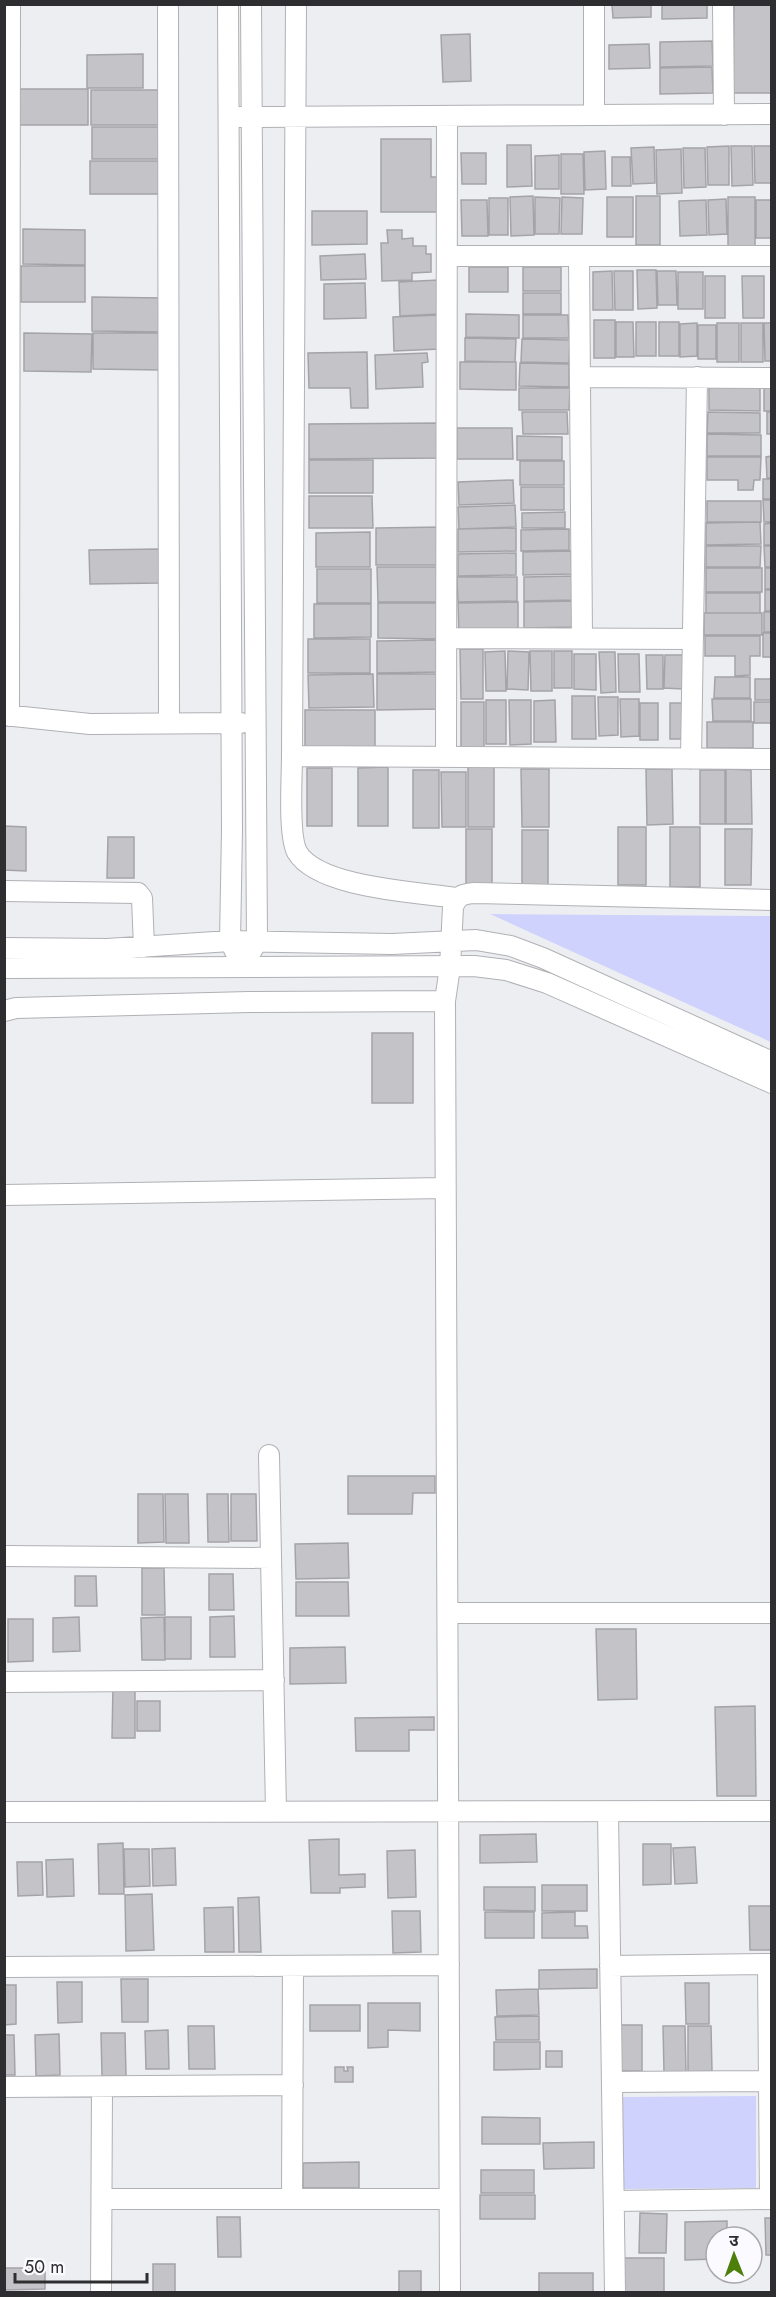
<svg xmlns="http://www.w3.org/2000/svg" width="776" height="2297" font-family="Jost,'Noto Sans Devanagari',sans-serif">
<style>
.green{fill:#cfd2fc}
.building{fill:#c4c4c8;stroke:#a4a4a8;stroke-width:1.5}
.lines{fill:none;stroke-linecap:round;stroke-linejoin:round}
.minor-casing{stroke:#b0b1b5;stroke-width:22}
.minor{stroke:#fff;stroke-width:20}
</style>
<rect width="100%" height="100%" fill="#edeef2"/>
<path class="green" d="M490,914L771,916V1042Z
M756,2096V2188L623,2189V2097Z"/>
<path class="building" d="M612,4H651V17L613,18Z
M662,4H707V18L662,19Z
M734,4H772V93H733Z
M470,34L471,81L443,82L441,35Z
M712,41L713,66L660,67V42Z
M649,44L650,68L609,69V45Z
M143,54V88H87V55Z
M712,67L713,93L660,94V68Z
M15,89H88V125H15Z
M91,90H160L159,125H91Z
M92,127H159V159H92Z
M381,139H431V177H440V212H381Z
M507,145H531L532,186L507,187Z
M729,146V185H708L707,147Z
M731,146H752L753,185L732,186Z
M754,146H772V183H755Z
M654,147L655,183L633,184L631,148Z
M683,148H705L706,187L684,188Z
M681,149L682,193L657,194L656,150Z
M605,151L606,189L585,190L584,152Z
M461,153H486V184H462Z
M561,154H583L584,194H561Z
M559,155V189H535V156Z
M612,157H630L631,186H612Z
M90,161H159V194H90Z
M533,196L534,235L511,236L510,197Z
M636,196H660V245H636Z
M535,197L560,198L559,234H535Z
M562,197L583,198L582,234H561Z
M607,197H633V237H607Z
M728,197H755V246L728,247Z
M489,198H508V235H489Z
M726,199L727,234L709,235L708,200Z
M461,200H487L488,236H462Z
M706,200L707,235L680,236L679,201Z
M756,200H772V238H756Z
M312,211H367V244L312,245Z
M23,229L85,230V265L23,264Z
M387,230H402V239L413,238V246H426V254H431V272L412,273V280L382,281L381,243H388Z
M365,254L366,279L321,280L320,256Z
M21,266H85V302H21Z
M469,267H508V292H469Z
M523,267H561V291H523Z
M637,270H656L657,308L638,309Z
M612,271L613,310H593V272Z
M614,271H633V310H615Z
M657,271H676L677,305H658Z
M678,272H703V309H678Z
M705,276H725V318H705Z
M742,276H764V318H743Z
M438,280L439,314L400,316L399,282Z
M365,283L366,318L324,319V284Z
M523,293H561V314H523Z
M92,297L162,298V332L92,331Z
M466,314L519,315V338L466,337Z
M439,315L440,349L394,351L393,317Z
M523,315H568L569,338H523Z
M594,320H615V358H594Z
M616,322H633L634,357H616Z
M636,322H656V356H636Z
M659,322H679V356H659Z
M697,323V356L680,357V324Z
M717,323H739V362H717Z
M741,323H763V362H741Z
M764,323H772V361H765Z
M698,325H716V359H698Z
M24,333L92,334L91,372L24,371Z
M93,333H163V370L93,369Z
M465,338L516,339L515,362L465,361Z
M522,339L570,340L569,363L521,362Z
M367,352L368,408H351L350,388H309L308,353Z
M427,353L428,362L422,363L423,387L376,389L375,355Z
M460,362H516V390L460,389Z
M520,363L569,364V387L519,386Z
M709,387H760V411L709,410Z
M519,388H570L569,410H519Z
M764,388H772V411H764Z
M522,412H567L568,434H523Z
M708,412L760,413V433H707Z
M767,412H772V434H767Z
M443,423V458L309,459V424Z
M457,428H512L513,459H457Z
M707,434L761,435V456H707Z
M517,436L562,437V460H517Z
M772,456V478H767L766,457Z
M707,457H761L760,480H754L753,490H738V480H707Z
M309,460H373V493H309Z
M520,461H564V485H520Z
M763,479H772V499H763Z
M513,480L514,503L459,505L458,482Z
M521,487H564V510H521Z
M309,496H372L373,528H309Z
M763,500H772V522H764Z
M707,501H761V522H707Z
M515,505L516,527L459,529L458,507Z
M565,512V528H522V513Z
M760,522L761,544L706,545V523Z
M772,523V545H764V524Z
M443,527L444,565H376V528Z
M516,528V551L458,552V529Z
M569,529V550L521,551V530Z
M370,532V567H316V533Z
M706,546H761L760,567H706Z
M764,546H772V567H765Z
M160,549V583L90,584L89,550Z
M571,551L572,574L523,575V552Z
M516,553V575L458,576V554Z
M377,567H445L446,602H378Z
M706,568H762V592H706Z
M765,568H772V589H765Z
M317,569H371V603H317Z
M573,576V600L524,601V577Z
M457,577H517V601L458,602Z
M765,590H772V611H765Z
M706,593H760V613H706Z
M576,601V627L524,628V602Z
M518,602V633L459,634L458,603Z
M378,603H443V639L378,638Z
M314,604H371V637L314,638Z
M764,612H772V632H764Z
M704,613H762V635H704Z
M763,633H772V657H763Z
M705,636H760V656H750V675L735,676V656H705Z
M308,639H370V673H308Z
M443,640V672L377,673V641Z
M460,649H483V699H461Z
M505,651L506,691H486L485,652Z
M508,651L529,652L528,690L507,689Z
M530,651H552V691H531Z
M554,651H572V688H554Z
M599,652H615L616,692L601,693Z
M574,654H596V690L574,689Z
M618,654H639L640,692H619Z
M646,655H663V689H647Z
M665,655H683V689L664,688Z
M373,674L374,707L309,708L308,675Z
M377,674H442V709L377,710Z
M715,677H750V698H714Z
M755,679H772V700H755Z
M572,696H595L596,739H572Z
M598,697H618V735L599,736Z
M620,699H639V736L621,737Z
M712,699H751V721H713Z
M486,700H506V744H486Z
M509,700H531V744L510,745Z
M555,700L556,742H534V701Z
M461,702H484V748H461Z
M754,702H772V723H754Z
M640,703H658V740H640Z
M670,703H685V739H670Z
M305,710H375V751H305Z
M707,722H753V748H707Z
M468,765H494V827H468Z
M388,767V826H358V768Z
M307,768H332V826H307Z
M521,769H549V827H522Z
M646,769H672L673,824L647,825Z
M726,769L751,770L752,824H726Z
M413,770H439V828H413Z
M700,770H725V824H700Z
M441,772H466V827H442Z
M4,826L26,827V871L4,870Z
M618,827H646V885H618Z
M670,827H700V887H670Z
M466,829H492V892H466Z
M725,829H752L751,885H725Z
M522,830H548V892H522Z
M108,837H134V878H107Z
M372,1033H413V1103H372Z
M348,1476H435V1493H413L412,1514H348Z
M138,1494H163L164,1542L138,1543Z
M165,1494H188L189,1543H166Z
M207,1494H228L229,1542H208Z
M231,1494H256L257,1541H231Z
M348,1543L349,1578L296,1579L295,1544Z
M142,1568H164L165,1615H142Z
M209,1574H233L234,1610H209Z
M75,1576H96L97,1606H75Z
M296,1582H348L349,1616H296Z
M234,1616L235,1657H210V1617Z
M79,1617L80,1651L53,1652V1618Z
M164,1617L165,1660H142L141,1618Z
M165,1617H191V1659H165Z
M8,1619H33V1661L8,1662Z
M596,1629H636L637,1699L598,1700Z
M345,1647L346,1683L290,1684V1648Z
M113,1685H135V1738H112Z
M137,1701H160V1731H137Z
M755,1706L756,1796H717L715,1707Z
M434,1717V1730H409V1751H356L355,1718Z
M536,1834L537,1862L480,1863V1835Z
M339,1839V1875L365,1874V1887L340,1888V1893H311L309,1840Z
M123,1843L124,1894H99L98,1844Z
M643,1844H671V1884L643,1885Z
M695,1847L697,1883L675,1884L673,1848Z
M175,1848L176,1885L153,1886L152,1849Z
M124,1849H149L150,1886L125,1887Z
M415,1850L416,1897L388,1898L387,1851Z
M73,1859L74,1896L47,1897L46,1860Z
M17,1862H42L43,1895L18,1896Z
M542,1885H587V1911H542Z
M484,1887H535V1911L484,1910Z
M152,1894L154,1950L126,1951L125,1895Z
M259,1897L261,1952H239L238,1898Z
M749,1906H772V1950H750Z
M233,1907L234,1952H205L204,1908Z
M392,1911H420L421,1952L393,1953Z
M485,1912H534V1938H485Z
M575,1912V1926H587L588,1938H542V1913Z
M597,1969V1988L539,1989V1970Z
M121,1979H148V2022H122Z
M57,1982H82V2022L58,2023Z
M685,1983H709V2024H686Z
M4,1985H16V2024L4,2025Z
M538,1989L539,2015L497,2016L496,1990Z
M368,2003H420V2031L388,2030V2047L368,2048Z
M310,2005H360V2031H310Z
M539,2016V2040H496L495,2017Z
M617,2025H642V2071H618Z
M188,2026H214L215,2069H189Z
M663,2026H685L686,2072H664Z
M688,2026H711L712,2071L688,2072Z
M168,2030L169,2069H146L145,2031Z
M101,2033H125L126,2076H102Z
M59,2034L60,2075L36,2076L35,2035Z
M4,2035H14L15,2075H4Z
M494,2042H540V2069L494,2070Z
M546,2051H562V2067H546Z
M335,2067H344V2071H348L347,2067H353V2082H335Z
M482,2117L540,2118V2144H482Z
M594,2142V2168L544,2169L543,2143Z
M359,2162V2188H303V2163Z
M481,2170H534V2193H481Z
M480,2195H535V2219H480Z
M640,2213L667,2214L666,2253H639Z
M217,2217H240L241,2257H218Z
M765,2218H772V2255H766Z
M727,2221V2237H716V2259L685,2260V2222Z
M618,2258H664V2292H618Z
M153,2264H175V2292H153Z
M4,2268H45V2289L4,2290Z
M399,2271H421V2292H399Z
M539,2273H593V2292H539Z"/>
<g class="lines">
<g class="minor-casing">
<path id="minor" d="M168,4L169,723
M228,4L232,830L230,941L242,966
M296,4L292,756C292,777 288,835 297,852C318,888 417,892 456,898
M594,4V115
M723,4L724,115
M240,117L772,114
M447,256H772
M579,256L582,638
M582,377L772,378
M446,638L693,639
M4,715L90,724L241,723
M9,716L10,4
M292,756L772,759
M446,756L447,116
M691,759L697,377
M4,891L138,893L142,898L144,947
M4,948L107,949L230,941L392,944L476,940L511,946L543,958L772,1062
M242,966L257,942L251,4
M4,968L474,966L506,970L547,983L772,1083
M4,1011L16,1008L249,1002L445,1001
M4,1195L445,1188
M269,1455L276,1811
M4,1556L271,1558
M449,1613H772
M4,1682L274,1680
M4,1812L772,1811
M608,1812L615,2292
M768,1964L770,2199
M610,1966L772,1964
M4,1967L449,1965
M612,2082L769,2081
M4,2087L293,2085
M102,2199H449
M292,2199L293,1966
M614,2201L772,2199
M101,2292L102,2087
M450,2292L445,1001L450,967L453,907C457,896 462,894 474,893L772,900"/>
</g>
<use href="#minor" class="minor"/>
</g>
<rect width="776" height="2297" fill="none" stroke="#2e2e30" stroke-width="12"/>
<g transform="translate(734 2255) rotate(359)"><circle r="28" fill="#fbfbff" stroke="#a9a9ac" stroke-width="1.5"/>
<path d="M0-4.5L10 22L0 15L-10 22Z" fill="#4f7f0b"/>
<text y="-9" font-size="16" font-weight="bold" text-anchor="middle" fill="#2e2e30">उ</text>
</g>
<path d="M15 2273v9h132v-9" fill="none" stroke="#2e2e30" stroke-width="3"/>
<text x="24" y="2273" font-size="18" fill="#2e2e30" stroke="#fbfbff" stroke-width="4.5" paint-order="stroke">50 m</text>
</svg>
